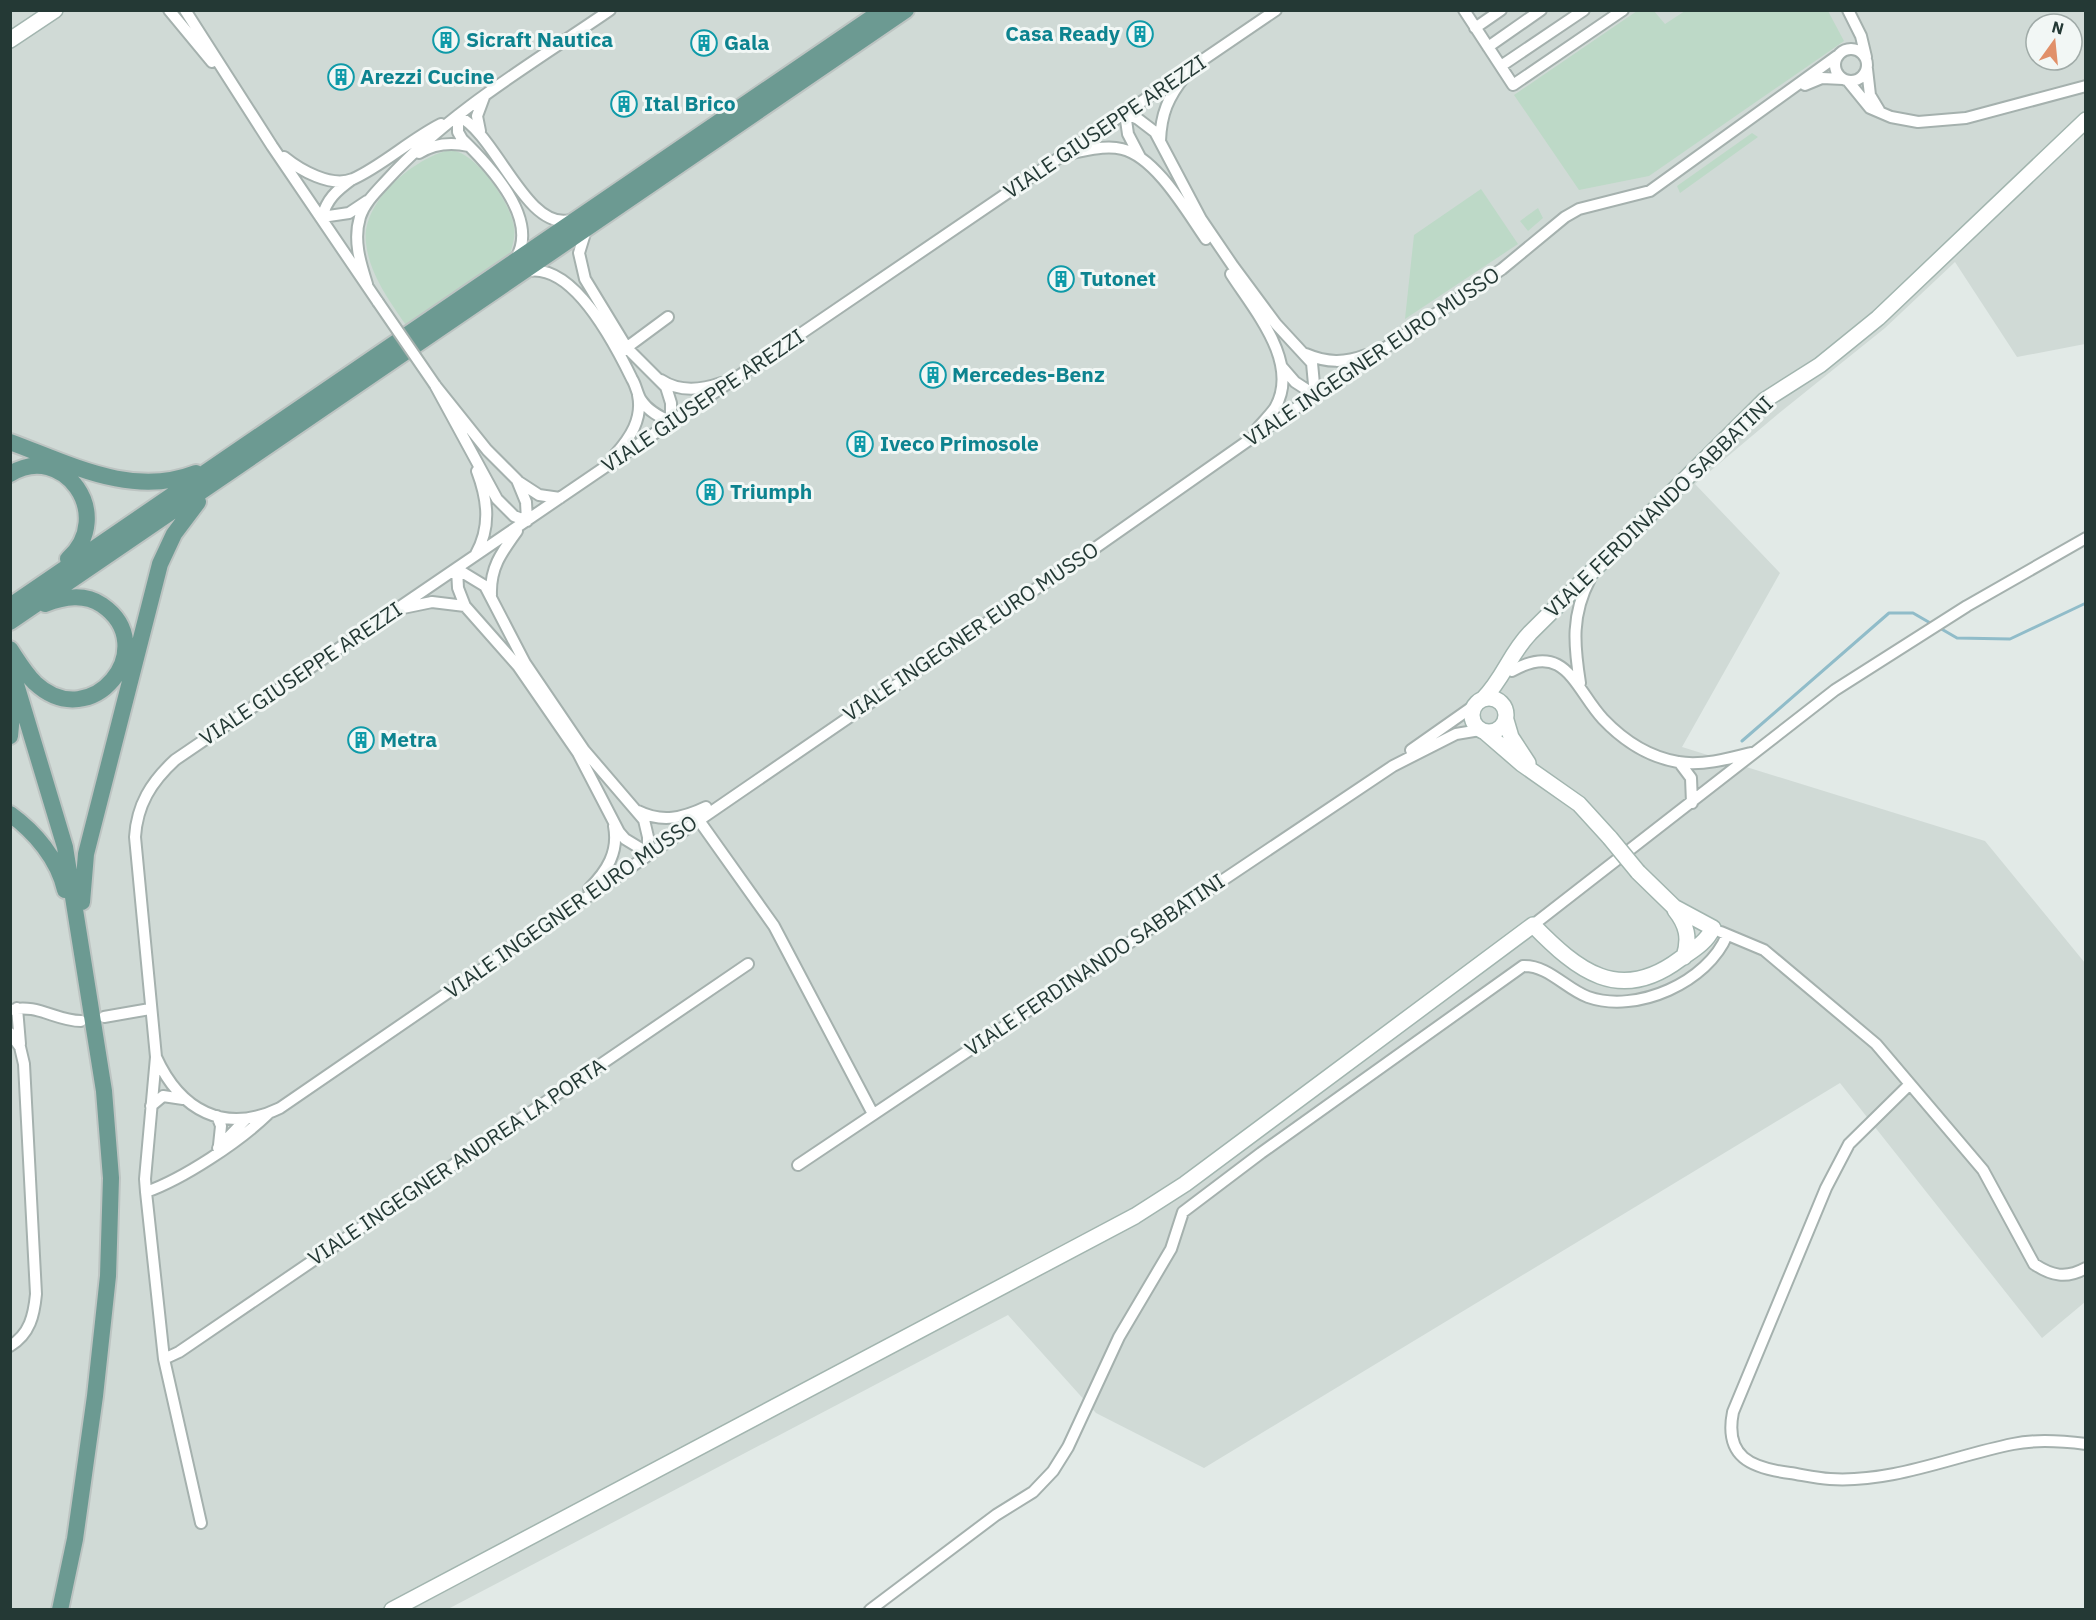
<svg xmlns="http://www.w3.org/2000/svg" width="2096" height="1620" font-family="'IBM Plex Sans',sans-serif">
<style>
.built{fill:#d0dad6;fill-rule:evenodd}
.green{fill:#bdd9c7}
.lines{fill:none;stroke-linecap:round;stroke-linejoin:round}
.stream{stroke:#90bcc9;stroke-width:3}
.street-casing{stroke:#a5b1ae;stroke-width:14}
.secondary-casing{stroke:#a2b5af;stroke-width:18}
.primary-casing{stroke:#bdc4c2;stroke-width:20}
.street{stroke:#fff;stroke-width:10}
.secondary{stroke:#fff;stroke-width:15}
.primary{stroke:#6c9a92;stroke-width:16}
.street-bridge-casing{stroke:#a5b1ae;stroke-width:14;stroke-linecap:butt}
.secondary-bridge-casing{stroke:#a2b5af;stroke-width:18;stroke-linecap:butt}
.street-bridge{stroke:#fff;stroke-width:10}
.secondary-bridge{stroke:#fff;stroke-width:15}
.labels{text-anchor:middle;stroke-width:6;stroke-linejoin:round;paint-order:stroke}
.culture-label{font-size:21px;font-weight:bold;fill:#0d838f;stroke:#f2f7f5;text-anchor:start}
.street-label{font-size:21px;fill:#243935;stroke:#f2f7f5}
</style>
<rect width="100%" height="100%" fill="#e2eae7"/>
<path class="built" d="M11,11H2085V344L2017,357L1955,262L1885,328L1778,414L1695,484L1780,573L1682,747L1985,841L2085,963V1302L2042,1338L1840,1083L1204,1468L1096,1413L1008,1315L448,1609L11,1610ZM2036,24H2072V60H2036Z"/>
<path class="green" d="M1637,11H1654L1665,24L1685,11H1828L1844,41L1649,176L1579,190L1514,95Z
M1752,133L1758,137L1680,193L1677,186Z
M449,150C475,150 511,203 514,227C516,236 512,246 510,255L406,325C390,302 369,273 366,243C361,202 413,159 449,150Z
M1481,189L1518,244L1405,319L1414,235Z
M1538,208L1543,218L1528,231L1520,221Z"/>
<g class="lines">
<path class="stream" d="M1938,627L1957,638L2010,639L2086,603
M1742,741L1889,613H1913L1932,624"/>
<g class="street-casing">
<path id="street" d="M169,10L212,62
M185,10L272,146L378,302
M1464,10L1513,85L1623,10
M1848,10L1861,36L1866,57
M1475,28L1501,10
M1488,47L1541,10
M1835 65a16 16 0 1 1 32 0a16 16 0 1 1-32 0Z
M1501,66L1584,10
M1867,69L1870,95L1879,110
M1848,81L1870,108L1891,117L1918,122L1966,118L2086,86
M1805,85L1822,78L1843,79
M458,116C496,133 526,231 570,220
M458,116V132L462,139C488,164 540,218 516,258
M480,131L477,116L484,97
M1160,141C1161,114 1168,97 1185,76
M419,153C435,143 451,142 469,146
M1072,153C1089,150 1106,145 1122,149C1156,157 1187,212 1206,239
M284,157C300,170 331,188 353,179C382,166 411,139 441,124
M1140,157L1128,134L1125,113L1138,119L1155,132L1201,219L1233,266L1276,324L1312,363L1315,395L1295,382L1282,367
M351,180C336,191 327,199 322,217L349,213L367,201
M528,271C574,263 615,344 632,379C636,385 637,394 641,400C648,411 660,417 671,422V403L666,387L627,348L585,279L579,253L586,230
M1231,274C1254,310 1301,363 1275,408C1270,415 1263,422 1257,429
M367,284C360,262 353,240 360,217C365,202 377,191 387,180C450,111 533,63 610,10
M622,351L668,317
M1306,354C1327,363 1345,363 1366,355
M661,380C679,392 701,390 721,383
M435,385L487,450L517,480L526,502L527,521L514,516L497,499Z
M615,455C630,438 643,419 638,395
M519,482L539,495L560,498
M476,554C491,527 488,500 477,471
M457,569L485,586L525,663L584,750L644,820L648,837V853L625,839L619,832L578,753L518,666L465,606L458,588Z
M491,595C490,568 501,553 517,531
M403,608L432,602L465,606
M1512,671C1566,640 1575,689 1603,719C1623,740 1649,757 1678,762C1702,766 1728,759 1751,753
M1580,683C1574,645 1571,615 1590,579
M1411,750L1475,705
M1679,762L1691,778L1692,803
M638,811C662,823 683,818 706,807
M698,819L774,926L873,1114
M589,889C607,871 619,852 614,826
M1533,925L1835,690L1967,606L2086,538
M1721,932L1764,950L1876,1044L1983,1170L2034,1264C2052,1276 2066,1279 2086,1268
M17,1008L20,1044
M10,1010C37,1003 56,1021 81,1021
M104,1017L150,1009
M10,1033L20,1047L24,1064L36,1294C34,1315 30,1334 10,1346
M156,1057C180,1110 224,1135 280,1108L1078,560L1249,440L1502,269L1565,217L1579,209L1650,191L1837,56
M1910,1084L1849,1144L1826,1188L1733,1412C1724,1457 1751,1468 1790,1473C1803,1475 1817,1478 1830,1479C1893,1483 1953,1456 2013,1444C2036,1439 2062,1441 2086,1444
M151,1106L163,1096L183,1099
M217,1116L221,1126L219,1145
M218,1148L246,1119
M798,1165L1393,766L1456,734L1480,730
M146,1192C183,1179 239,1142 268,1114
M164,1359L179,1352L748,964
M201,1523L164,1359L146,1192L145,1179L156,1057L135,837C137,805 151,782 175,760L1276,10
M870,1610L996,1515L1033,1492L1053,1471L1068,1447L1119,1337L1171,1249L1183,1212L1261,1153L1523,966C1548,965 1566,989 1588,997C1637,1014 1708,982 1727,935"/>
</g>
<g class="secondary-casing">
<path id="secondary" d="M10,40L55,10
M1472 715a17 17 0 1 1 34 0a17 17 0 1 1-34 0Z
M1483,699C1504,678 1509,655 1530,633L1765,400L1820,365L1878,318L2086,120
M1506,720L1511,737L1528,763
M1485,732L1522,764L1579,804L1610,838
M1675,910C1687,925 1690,938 1684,957
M392,1610L1135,1216L1185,1184L1533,925C1577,970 1619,1005 1680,959C1693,950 1706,943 1713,928L1674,907L1638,872"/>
</g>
<g class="primary-casing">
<path id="primary" d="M10,442C70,464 132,498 196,473
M10,474C63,441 116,515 68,559
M10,606L883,10
M10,622L906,10
M10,649C18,661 25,673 35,683C92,736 163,647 102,605C84,593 64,597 45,604
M10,664L65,847L104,1091L111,1178L108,1276L95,1396L75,1539L60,1610
M10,736L14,693
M10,814C35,832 58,859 65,890
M82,902L86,854L160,564L174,534L198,502"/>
</g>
<use href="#street" class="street"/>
<use href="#secondary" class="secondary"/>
<use href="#primary" class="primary"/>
<g class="street-bridge-casing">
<path id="street-bridge" d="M378,302L435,385"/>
</g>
<g class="secondary-bridge-casing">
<path id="secondary-bridge" d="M1610,838L1638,872"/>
</g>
<use href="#street-bridge" class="street-bridge"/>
<use href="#secondary-bridge" class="secondary-bridge"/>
</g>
<defs>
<g id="building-ring" transform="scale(1.35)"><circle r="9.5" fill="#f2f7f5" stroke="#0f9aa8" stroke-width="1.5"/><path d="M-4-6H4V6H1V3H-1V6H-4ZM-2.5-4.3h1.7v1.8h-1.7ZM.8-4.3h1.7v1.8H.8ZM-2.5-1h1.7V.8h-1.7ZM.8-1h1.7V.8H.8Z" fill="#0f9aa8"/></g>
</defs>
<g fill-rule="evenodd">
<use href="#building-ring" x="1140" y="34"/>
<use href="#building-ring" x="446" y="40"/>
<use href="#building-ring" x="704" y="43"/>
<use href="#building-ring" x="341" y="77"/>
<use href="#building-ring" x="624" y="104"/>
<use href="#building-ring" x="1061" y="279"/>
<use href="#building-ring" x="933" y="375"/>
<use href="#building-ring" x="860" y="444"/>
<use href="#building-ring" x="710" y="492"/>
<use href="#building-ring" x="361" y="740"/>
</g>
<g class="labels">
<g class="culture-label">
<text x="1120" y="41" text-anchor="end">Casa Ready</text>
<text x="466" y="47">Sicraft Nautica</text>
<text x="724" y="50">Gala</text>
<text x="360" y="84">Arezzi Cucine</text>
<text x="644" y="111">Ital Brico</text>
<text x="1080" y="286">Tutonet</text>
<text x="952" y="382">Mercedes-Benz</text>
<text x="880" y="451">Iveco Primosole</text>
<text x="730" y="499">Triumph</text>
<text x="380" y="747">Metra</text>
</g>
<g class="street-label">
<text transform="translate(1105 127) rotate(-34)" y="7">VIALE GIUSEPPE AREZZI</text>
<text transform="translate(1372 357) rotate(-34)" y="7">VIALE INGEGNER EURO MUSSO</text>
<text transform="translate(703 401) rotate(-34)" y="7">VIALE GIUSEPPE AREZZI</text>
<text transform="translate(1659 507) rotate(-44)" y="7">VIALE FERDINANDO SABBATINI</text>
<text transform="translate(971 632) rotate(-34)" y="7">VIALE INGEGNER EURO MUSSO</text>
<text transform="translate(301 674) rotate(-34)" y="7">VIALE GIUSEPPE AREZZI</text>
<text transform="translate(571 907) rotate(-35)" y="7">VIALE INGEGNER EURO MUSSO</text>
<text transform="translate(1095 965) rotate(-34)" y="7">VIALE FERDINANDO SABBATINI</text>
<text transform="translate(457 1162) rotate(-34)" y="7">VIALE INGEGNER ANDREA LA PORTA</text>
</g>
</g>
<rect width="2096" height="1620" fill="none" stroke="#243935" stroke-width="24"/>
<g transform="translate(2054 42) rotate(15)"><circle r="28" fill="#f2f7f5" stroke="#a0aba8" stroke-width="1.5"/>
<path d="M0-4.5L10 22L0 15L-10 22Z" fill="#e19069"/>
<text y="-9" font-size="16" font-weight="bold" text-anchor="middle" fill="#243935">N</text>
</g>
</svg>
